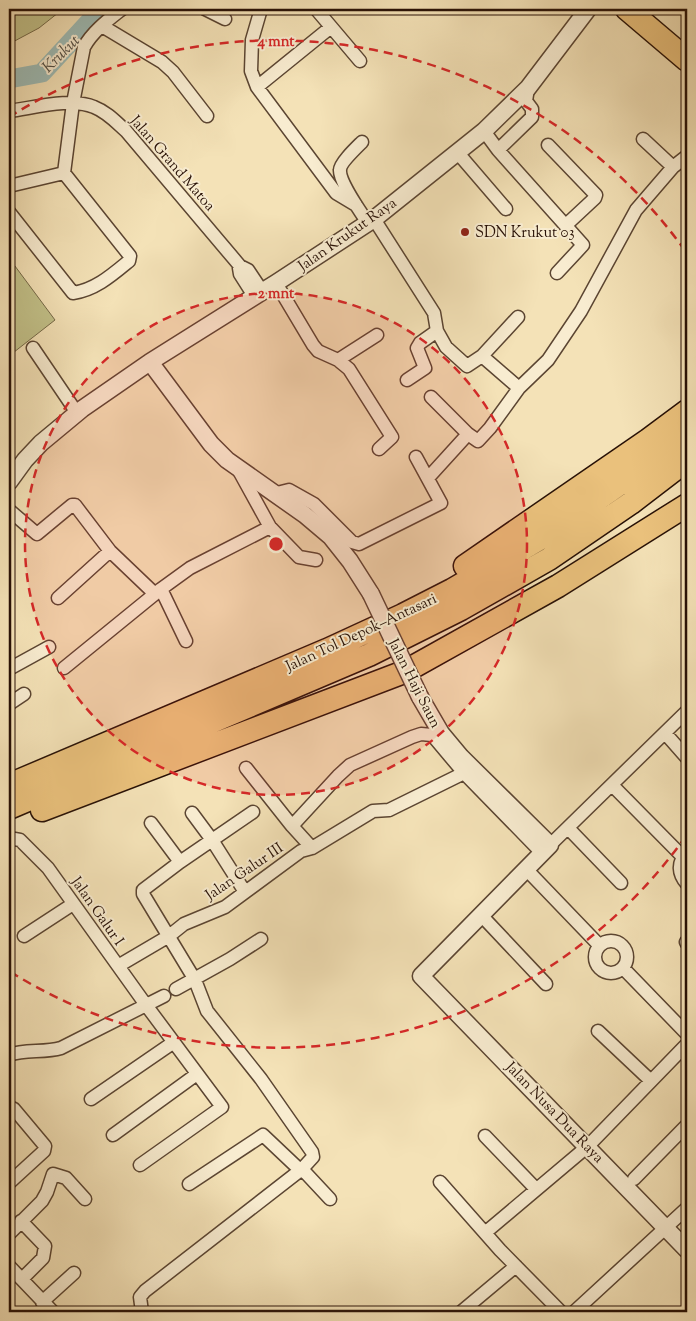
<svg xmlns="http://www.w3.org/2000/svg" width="696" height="1321" font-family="'Sorts Mill Goudy',serif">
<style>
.green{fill:#c2c189;stroke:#756948}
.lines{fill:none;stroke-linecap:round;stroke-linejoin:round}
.river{stroke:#9ebcb6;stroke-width:19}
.minor-casing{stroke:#5b4532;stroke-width:15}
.tertiary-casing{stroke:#5b4532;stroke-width:19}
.motorway-casing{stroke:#281106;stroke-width:25}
.minor{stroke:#f8ecd0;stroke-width:12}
.tertiary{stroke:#f8ecd0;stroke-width:16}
.motorway{stroke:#eac17c;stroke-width:22}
.tertiary-bridge-casing{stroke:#5b4532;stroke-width:19;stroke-linecap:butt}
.tertiary-bridge{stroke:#f8ecd0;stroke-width:16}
.ring{fill:none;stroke:#d62828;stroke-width:2.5;stroke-dasharray:9 6}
.poi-dot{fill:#8f2418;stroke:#f8ecd0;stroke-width:2}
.labels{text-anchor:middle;stroke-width:4;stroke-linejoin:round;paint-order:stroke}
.street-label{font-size:15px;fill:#281106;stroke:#f8ecd0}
.poi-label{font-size:15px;fill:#281106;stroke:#f8ecd0;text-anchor:start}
.water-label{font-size:16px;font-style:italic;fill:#514d44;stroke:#f8ecd0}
.centre{fill:#d62828;stroke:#f8ecd0;stroke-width:2.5}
.ring-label{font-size:15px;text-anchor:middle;font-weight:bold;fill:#d62828;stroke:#f8ecd0;stroke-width:4;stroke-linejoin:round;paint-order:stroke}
</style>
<rect width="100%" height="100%" fill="#f4e2b7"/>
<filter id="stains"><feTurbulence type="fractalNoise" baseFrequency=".004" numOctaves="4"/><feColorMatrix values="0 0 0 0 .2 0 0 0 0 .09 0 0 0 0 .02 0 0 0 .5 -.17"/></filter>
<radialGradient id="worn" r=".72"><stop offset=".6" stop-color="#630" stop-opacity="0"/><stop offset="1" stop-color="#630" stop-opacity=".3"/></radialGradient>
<path class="green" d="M9,9H63L39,28L9,44Z
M9,258L55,320L9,356Z"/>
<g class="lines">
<path class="river" d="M9,79L42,73L101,9"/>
<g class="minor-casing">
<path id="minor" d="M205,9L225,19
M261,9L252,40L251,71L257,87L336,193L356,205
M316,9L360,61
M102,26L162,62L173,72L207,116
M257,87L331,27
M9,111C33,108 72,97 94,107C107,112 116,122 126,131L240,266L248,270L262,291
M484,131L498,150L583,245L557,273
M362,142C357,147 340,163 340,170C339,181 361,213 368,223
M548,145L596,195L595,198L566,225
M498,150L532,117V109L526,101L528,88
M457,152L506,209
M673,167L687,156
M9,186L64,173L73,103L84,47C93,31 108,20 122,9
M9,212L73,293C95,290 112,275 129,261L130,256L64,173
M374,219L434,313L437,331L446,347L467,366L482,356L518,317
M239,268L240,274L254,296
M276,283L313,345L318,351L338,360L349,369L392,437L379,449
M33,348L77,413
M482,356L519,388L548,360L581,311L636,210L673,167L643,139
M338,360L377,335
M407,380L425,368L417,348L420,343L437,331
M468,434L478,441L490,428L519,388
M238,469L270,527L299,557L316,560
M428,478L468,434L431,397
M273,494L289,490L314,504L352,542L359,544L441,503L416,457
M9,510L37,534L72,505H75L110,551L155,594
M161,589L186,641
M58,598L110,551
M64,668L161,589L190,568L270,527
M9,669L49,647
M9,704L24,694
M665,733L687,758
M246,768L292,826L312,848
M612,785L683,857
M192,813L212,840L245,892
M151,823L180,862L253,812
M292,826L338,776L350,765L412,737L421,734L432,735L464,773L542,853
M568,828L621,883
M9,838L20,840L48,868L146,1005L222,1107L140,1165
M550,845L687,711
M687,853C677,862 678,874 687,884
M526,869L599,945
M481,915L546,984
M24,936L73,904
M595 957a16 16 0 1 1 32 0a16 16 0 1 1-32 0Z
M686,942L687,944
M118,966L169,936L184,924L225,907L301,851L312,848L373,811L389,810L464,773
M623,968L687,1034
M176,989L230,959L261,939
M598,1031L651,1081
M9,1055C25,1049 44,1053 61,1048L164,996
M91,1099L174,1042
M9,1110L12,1108L14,1109L45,1146L44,1151L9,1183
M113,1135L197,1074
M485,1136L536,1189
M302,1169L330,1199
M634,1179L687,1125
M440,1182L500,1250L561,1312
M189,1184L263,1135L300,1170
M21,1221L45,1246L43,1258L22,1279
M486,1232L588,1146L687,1044
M9,1234L42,1201L47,1192L53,1174L66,1178L85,1199
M9,1266L53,1312
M42,1302L74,1273
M142,1312L140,1297L145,1291L302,1169L313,1157L312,1152L261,1079L207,1011L195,980L143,894V890L180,862
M461,1312L516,1266
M574,1312L687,1208"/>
</g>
<g class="tertiary-casing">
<path id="tertiary" d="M150,362L211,444L227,460L305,515L331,537L350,561L371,594
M9,482L25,460L41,443L82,409L150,362L276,283L374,219L484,131L528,88L588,9
M420,697L441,733L461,757L550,845L421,976L687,1250"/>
</g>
<g class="motorway-casing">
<path id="motorway" d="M627,9L687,60
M465,566L648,440L687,411
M9,785L327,650L403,615L452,590L541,538L643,468L687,433
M9,808L369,655L461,609L549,559L631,503L687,460
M42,810L404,672L558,586L687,505"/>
</g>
<use href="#minor" class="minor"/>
<use href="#tertiary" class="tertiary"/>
<use href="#motorway" class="motorway"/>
<g class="tertiary-bridge-casing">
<path id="tertiary-bridge" d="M371,594L420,697"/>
</g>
<use href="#tertiary-bridge" class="tertiary-bridge"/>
</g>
<circle cx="276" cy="544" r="251" fill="#d62828" fill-opacity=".12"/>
<g class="ring">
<circle cx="276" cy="544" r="251"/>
<path d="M686 836A503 503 0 0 1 9 971M9 117A503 503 0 0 1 686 252"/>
</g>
<circle class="poi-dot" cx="465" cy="232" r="5"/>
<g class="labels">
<g class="street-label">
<text transform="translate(173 163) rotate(49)" y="5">Jalan Grand Matoa</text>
<text transform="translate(347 234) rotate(-35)" y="5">Jalan Krukut Raya</text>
<text transform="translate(361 632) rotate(-25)" y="5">Jalan Tol Depok–Antasari</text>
<text transform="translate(415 683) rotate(63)" y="5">Jalan Haji Saun</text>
<text transform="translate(244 871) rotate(-34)" y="5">Jalan Galur III</text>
<text transform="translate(98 911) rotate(55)" y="5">Jalan Galur I</text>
<text transform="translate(555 1112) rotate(46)" y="5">Jalan Nusa Dua Raya</text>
</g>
<g class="poi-label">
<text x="475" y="237">SDN Krukut 03</text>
</g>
<g class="water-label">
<text transform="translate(60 53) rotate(-45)" y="6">Krukut</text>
</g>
</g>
<circle cx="276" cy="544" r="8" class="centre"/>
<g class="ring-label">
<text x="276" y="46">4 mnt</text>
<text x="276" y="298">2 mnt</text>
</g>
<rect width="696" height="1321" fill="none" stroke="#f4e2b7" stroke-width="30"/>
<rect x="10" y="10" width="676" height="1301" fill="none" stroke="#281106" stroke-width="2.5"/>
<rect x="15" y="15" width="666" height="1291" fill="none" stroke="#281106"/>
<rect width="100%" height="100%" filter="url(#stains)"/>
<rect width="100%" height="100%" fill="url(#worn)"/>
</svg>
